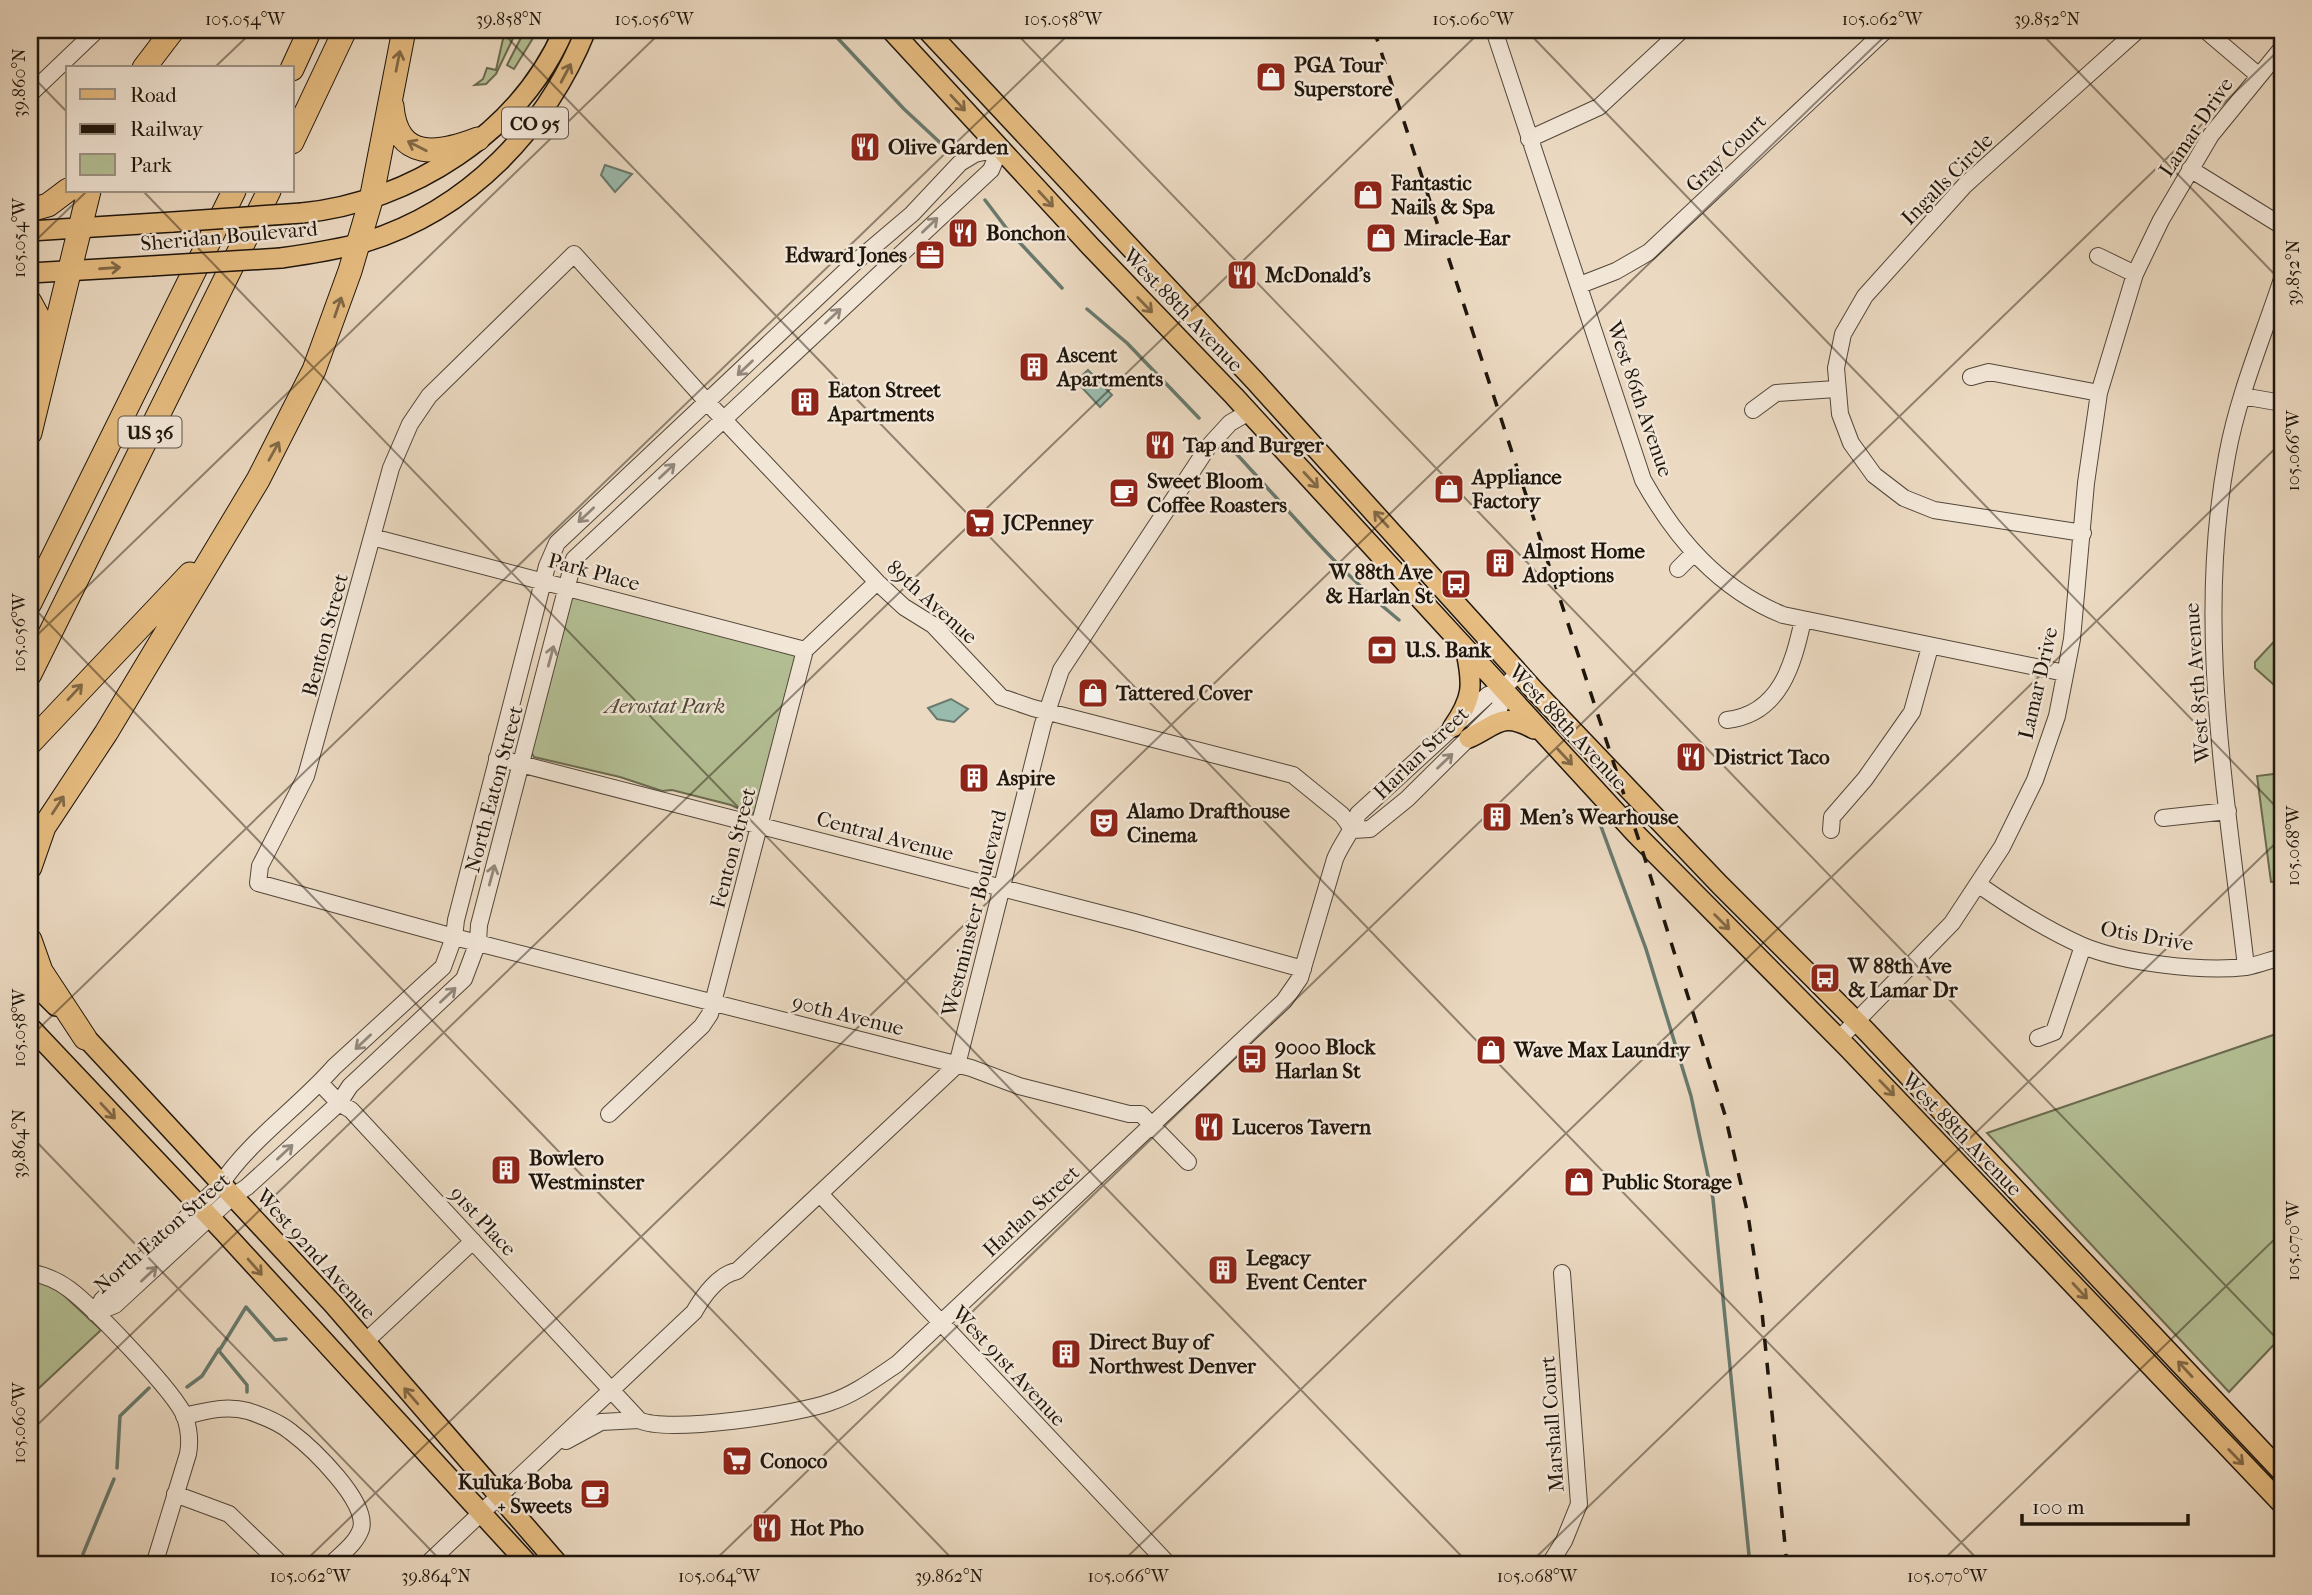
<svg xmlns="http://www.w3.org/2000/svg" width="2312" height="1595" font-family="'IM FELL French Canon',serif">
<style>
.green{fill:#b4c095;stroke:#6a6b50;stroke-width:2}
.water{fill:#99bbae;stroke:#68796d;stroke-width:2}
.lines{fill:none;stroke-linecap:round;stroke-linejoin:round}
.stream{stroke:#68796d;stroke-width:3.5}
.minor-casing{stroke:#524739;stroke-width:18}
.major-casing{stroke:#1f160c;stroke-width:22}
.highway-casing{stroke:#1f160c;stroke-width:25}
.minor{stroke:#f2e6d7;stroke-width:16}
.major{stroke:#e6bc80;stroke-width:19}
.highway{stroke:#e6bc80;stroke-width:23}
.rail{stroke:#1f160c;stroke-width:3.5;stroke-dasharray:12 12;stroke-linecap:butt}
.major-bridge-casing{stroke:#1f160c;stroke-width:22;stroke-linecap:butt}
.major-bridge{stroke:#e6bc80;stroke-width:19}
.oneway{stroke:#826946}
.oneway2{stroke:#93887c}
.ticks{fill:none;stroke:#1f160c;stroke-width:2;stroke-opacity:0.45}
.labels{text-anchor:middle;stroke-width:5;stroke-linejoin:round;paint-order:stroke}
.shield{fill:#f2e6d7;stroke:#5e5449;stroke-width:2}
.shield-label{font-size:19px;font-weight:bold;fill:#1f160c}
.poi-label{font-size:21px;font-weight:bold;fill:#1f160c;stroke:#f2e6d7;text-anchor:start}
.street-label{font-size:21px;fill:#1f160c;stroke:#f2e6d7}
.park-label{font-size:21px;font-style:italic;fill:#4c4935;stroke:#f2e6d7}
.neatline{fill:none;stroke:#1f160c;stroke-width:2.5}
.ticks-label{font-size:18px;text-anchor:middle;fill:#1f160c}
</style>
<rect width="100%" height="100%" fill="#ebd9c1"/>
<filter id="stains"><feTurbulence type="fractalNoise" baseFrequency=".00286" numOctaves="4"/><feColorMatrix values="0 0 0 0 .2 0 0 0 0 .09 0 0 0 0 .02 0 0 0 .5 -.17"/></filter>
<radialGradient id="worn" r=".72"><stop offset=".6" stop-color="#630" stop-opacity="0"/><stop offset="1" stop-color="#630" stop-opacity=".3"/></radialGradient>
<path class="green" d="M505,30H517L496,74L486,84L475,85L483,79L487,68L496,70Z
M525,30H538L514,69L507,65Z
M574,597L794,653L797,657L757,811L750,814L731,805L672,790L662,791L620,777L534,757L531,752L571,599Z
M2282,633V692L2255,668V662Z
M2282,773V881L2271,882L2257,776Z
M2282,1032V1336L2229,1392L1987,1133Z
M39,1281L56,1288L101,1330L39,1388L30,1378V1282Z"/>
<path class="water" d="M605,165L632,174L615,192L601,175Z
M1088,370L1112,395L1100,407L1076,381Z
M951,699L968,709L954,722L937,719L928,708Z"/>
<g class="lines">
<path class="stream" d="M830,30L904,109L948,150
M985,200L1007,229L1062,288
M1087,309L1127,343L1199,418
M1231,448C1287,508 1335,568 1399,620
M1599,821L1646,949L1691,1096L1713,1199L1750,1565
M187,1387L202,1376L219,1349
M247,1392V1385L219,1351L246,1307L275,1340L286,1339
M117,1468L120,1416L149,1388
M83,1554L114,1479"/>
<g class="minor-casing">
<path id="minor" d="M1494,30L1643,480C1676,539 1719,589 1783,615L2065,673
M2205,30L2258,75
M30,94L97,30
M1529,139L1599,107L1682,30
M2190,169L2282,226
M2098,256L2135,274
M1580,285L1616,271L1649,252L1886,30
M1971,377L1989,372L2099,393
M2242,396L2282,403
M1753,410L1776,393L1836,389
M2083,533L1934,510L1904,498L1874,475L1851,443L1840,414L1836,368L1843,334L1865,296L1965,185L2138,30
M372,537L805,650
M1678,569L1694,553
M1727,720C1780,714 1793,665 1803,620
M497,758L1134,922L1303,969
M2163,818L2228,811
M1353,830L1370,829L1407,799L1500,707L1501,690
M1831,830L1832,817L1865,779L1912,712L1930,647
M1979,885C2012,908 2045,929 2081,945C2123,963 2201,972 2246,967C2258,965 2270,960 2282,957
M2246,967C2227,797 2195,626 2227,456C2238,395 2263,337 2282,279
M2038,1038L2054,1032L2083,946
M1839,1039L1952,923L2002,847L2035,780L2057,716L2072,639L2086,483L2099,393L2135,274L2161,220L2211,135L2282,48
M321,1084L339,1103L351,1110L639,1420C667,1434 799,1414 831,1402C855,1394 876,1378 897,1364L1284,1001L1300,978L1335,859C1342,842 1353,831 1358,814L1488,695L1501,690L1519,673
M609,1114L702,1026L710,1014L805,650L877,582
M1188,1162L1141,1114H1129L1019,1086L971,1068L454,937L258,883L260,866L306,776L391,468L410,424L429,396L574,254L708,403L877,582L904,607L933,625L1001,697L1033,708L1293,775L1342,815L1353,830
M820,1194L1169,1565
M30,1272C44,1275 57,1280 69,1289C92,1306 176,1393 185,1417C189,1429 190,1443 188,1454L154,1565
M95,1313L102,1300L221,1184C249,1141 300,1106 334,1067L443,967L454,937L456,920L547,566L557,543L852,265L912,214L960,163L975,154L1000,148
M95,1313L115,1305L233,1196L247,1187L339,1103L350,1086L464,979L478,942L479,925L574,559L991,170L1000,148
M365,1342L473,1241
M184,1416C207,1411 225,1405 248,1411C263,1416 279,1422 291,1432C312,1448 369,1502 361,1529C356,1544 340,1555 330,1565
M566,1441L601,1422L639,1420
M175,1494L229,1514L282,1565
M426,1565L694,1312C703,1296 719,1274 737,1271L957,1065L1043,724L1061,670L1208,447L1230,423L1249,412
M1549,1565L1564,1541L1579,1504L1562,1273"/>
</g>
<g class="major-casing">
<path id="major" d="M891,30L1091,247L1234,396L1636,834L1848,1048L2282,1504
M927,30L1255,381L1535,691L1720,885L1866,1031L2282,1472
M302,213C411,202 519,133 564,30
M30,231L173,222
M281,258C309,254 337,250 365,242C469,210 546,129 586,30
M30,273L151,266
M1453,727C1473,698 1473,685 1466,652
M1469,738C1497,725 1502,711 1534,729
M30,980L56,1006
M30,1027L223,1231L529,1565
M77,1028L333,1304L559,1565"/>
</g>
<g class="highway-casing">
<path id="highway" d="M144,68L173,30
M292,69L310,30
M392,106C397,162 439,154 478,139
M292,142L345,30
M30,210L48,205L68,190
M30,302L42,324L46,349
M30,433L89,191
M30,603L234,191
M30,674L269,191
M30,743L190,574
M30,867L44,827L106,733L258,480L314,370L350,271L371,200L404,30
M30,940L41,971L85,1038"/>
</g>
<use href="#minor" class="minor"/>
<use href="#major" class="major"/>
<use href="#highway" class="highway"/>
<path class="rail" d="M1374,30L1645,859L1725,1115L1748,1215L1761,1302L1787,1565"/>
<g class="major-bridge-casing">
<path id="major-bridge" d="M173,222L302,213
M151,266L281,258"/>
</g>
<use href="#major-bridge" class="major-bridge"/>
</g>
<defs><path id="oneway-shaft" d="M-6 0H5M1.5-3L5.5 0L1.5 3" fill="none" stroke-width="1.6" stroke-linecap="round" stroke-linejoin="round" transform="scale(1.75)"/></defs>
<g class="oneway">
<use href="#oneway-shaft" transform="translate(398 61) rotate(-79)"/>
<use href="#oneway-shaft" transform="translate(566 73) rotate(-62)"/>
<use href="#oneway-shaft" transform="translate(958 103) rotate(47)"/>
<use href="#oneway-shaft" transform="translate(417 146) rotate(-153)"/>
<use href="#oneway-shaft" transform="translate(1046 199) rotate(47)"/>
<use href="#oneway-shaft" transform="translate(110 268) rotate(-4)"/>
<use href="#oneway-shaft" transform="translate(1145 305) rotate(46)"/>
<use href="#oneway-shaft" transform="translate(338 307) rotate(-71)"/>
<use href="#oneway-shaft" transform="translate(274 451) rotate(-61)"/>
<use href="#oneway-shaft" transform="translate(1311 480) rotate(47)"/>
<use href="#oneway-shaft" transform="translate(1381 519) rotate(-132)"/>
<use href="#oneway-shaft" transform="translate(75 692) rotate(-47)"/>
<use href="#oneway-shaft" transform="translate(1565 757) rotate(47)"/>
<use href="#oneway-shaft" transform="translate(58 805) rotate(-57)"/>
<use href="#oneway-shaft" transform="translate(1722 922) rotate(45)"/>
<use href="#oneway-shaft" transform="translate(1887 1088) rotate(46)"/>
<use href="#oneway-shaft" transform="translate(108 1111) rotate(47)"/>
<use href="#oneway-shaft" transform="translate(255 1267) rotate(49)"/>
<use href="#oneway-shaft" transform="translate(2080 1291) rotate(47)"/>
<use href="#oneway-shaft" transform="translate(2185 1369) rotate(-133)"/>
<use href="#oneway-shaft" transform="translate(411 1396) rotate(-131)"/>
<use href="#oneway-shaft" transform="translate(2236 1457) rotate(46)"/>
</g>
<g class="oneway2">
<use href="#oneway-shaft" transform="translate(930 225) rotate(-44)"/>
<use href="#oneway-shaft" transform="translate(833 316) rotate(-43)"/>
<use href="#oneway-shaft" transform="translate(745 368) rotate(136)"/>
<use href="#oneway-shaft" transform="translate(667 471) rotate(-43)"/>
<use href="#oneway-shaft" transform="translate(586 515) rotate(137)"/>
<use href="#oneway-shaft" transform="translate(551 656) rotate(-75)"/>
<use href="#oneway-shaft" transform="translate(1445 761) rotate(-44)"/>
<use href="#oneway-shaft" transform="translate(492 875) rotate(-75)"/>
<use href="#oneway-shaft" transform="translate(448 995) rotate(-43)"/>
<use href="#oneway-shaft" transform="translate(363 1042) rotate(137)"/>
<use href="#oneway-shaft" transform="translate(285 1152) rotate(-43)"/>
<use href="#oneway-shaft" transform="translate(149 1274) rotate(-43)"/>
</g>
<path class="ticks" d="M500,30L1983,1565M1013,30L2282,1344M1526,30L2282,813M2038,30L2282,282M214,68L254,30M30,74L68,113M143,191L1470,1565M30,246L87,191M30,604L958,1565M30,642L663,30M30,1037L1073,30M30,1135L445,1565M30,1432L1482,30M301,1565L1891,30M710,1565L2282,47M1119,1565L2282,442M1528,1565L2282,837M1938,1565L2282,1232"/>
<defs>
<g id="shop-square" transform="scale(1.575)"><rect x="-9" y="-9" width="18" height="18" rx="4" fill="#8f2418" stroke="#f2e6d7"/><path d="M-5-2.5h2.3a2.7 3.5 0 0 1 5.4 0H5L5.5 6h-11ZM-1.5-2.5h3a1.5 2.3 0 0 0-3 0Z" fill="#fff"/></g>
<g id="restaurant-square" transform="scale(1.575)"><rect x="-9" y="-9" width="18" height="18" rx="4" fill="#8f2418" stroke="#f2e6d7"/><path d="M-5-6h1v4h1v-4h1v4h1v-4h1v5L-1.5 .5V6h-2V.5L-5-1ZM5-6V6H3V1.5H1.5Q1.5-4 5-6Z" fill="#fff"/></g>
<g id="office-square" transform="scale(1.575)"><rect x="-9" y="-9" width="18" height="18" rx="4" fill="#8f2418" stroke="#f2e6d7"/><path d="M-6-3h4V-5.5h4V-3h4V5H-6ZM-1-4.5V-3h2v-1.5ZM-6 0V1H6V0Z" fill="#fff"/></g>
<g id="building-square" transform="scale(1.575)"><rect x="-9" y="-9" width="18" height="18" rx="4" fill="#8f2418" stroke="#f2e6d7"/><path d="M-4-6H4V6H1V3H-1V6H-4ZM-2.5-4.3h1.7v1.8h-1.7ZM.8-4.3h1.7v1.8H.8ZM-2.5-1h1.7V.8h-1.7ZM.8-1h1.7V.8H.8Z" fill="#fff"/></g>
<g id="cafe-square" transform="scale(1.575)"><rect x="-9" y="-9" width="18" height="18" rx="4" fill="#8f2418" stroke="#f2e6d7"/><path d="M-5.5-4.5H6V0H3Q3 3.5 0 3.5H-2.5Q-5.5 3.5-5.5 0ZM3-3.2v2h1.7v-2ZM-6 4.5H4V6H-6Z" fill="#fff"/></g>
<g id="supermarket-square" transform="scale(1.575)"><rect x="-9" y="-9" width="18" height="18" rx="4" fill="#8f2418" stroke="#f2e6d7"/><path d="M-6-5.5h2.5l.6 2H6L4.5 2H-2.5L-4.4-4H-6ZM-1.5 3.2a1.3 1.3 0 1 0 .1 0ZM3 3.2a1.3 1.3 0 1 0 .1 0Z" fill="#fff"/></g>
<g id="bus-square" transform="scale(1.575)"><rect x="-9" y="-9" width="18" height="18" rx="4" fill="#8f2418" stroke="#f2e6d7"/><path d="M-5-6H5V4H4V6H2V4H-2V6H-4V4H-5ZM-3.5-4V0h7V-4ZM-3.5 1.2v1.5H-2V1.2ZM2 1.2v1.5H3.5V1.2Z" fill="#fff"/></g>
<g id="bank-square" transform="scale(1.575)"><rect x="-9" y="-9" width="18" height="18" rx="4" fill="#8f2418" stroke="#f2e6d7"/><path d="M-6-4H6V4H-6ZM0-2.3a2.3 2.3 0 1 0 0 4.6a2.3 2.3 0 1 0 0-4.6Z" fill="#fff"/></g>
<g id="theatre-square" transform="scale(1.575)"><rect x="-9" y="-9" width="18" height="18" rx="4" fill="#8f2418" stroke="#f2e6d7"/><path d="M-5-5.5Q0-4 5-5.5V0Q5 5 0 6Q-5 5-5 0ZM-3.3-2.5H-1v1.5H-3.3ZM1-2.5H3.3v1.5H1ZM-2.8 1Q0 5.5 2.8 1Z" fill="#fff"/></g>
</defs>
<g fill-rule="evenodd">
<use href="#shop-square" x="1271" y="77"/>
<use href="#restaurant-square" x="865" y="147"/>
<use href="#shop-square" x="1368" y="195"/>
<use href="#restaurant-square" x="963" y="233"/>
<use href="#shop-square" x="1381" y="238"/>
<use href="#office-square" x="930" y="255"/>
<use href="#restaurant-square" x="1242" y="275"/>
<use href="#building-square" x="1034" y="367"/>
<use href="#building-square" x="805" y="402"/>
<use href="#restaurant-square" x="1160" y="445"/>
<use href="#shop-square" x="1449" y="489"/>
<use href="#cafe-square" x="1124" y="493"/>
<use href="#supermarket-square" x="980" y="523"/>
<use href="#building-square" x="1500" y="563"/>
<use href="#bus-square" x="1456" y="584"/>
<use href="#bank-square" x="1382" y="650"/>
<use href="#shop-square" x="1093" y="693"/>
<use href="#restaurant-square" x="1691" y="757"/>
<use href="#building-square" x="974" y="778"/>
<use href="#building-square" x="1497" y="817"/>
<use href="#theatre-square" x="1104" y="823"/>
<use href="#bus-square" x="1825" y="978"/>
<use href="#shop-square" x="1491" y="1050"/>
<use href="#bus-square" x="1252" y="1059"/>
<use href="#restaurant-square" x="1209" y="1127"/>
<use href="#building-square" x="506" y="1170"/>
<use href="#shop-square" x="1579" y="1182"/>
<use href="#building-square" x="1223" y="1270"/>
<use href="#building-square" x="1066" y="1354"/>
<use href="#supermarket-square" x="737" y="1461"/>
<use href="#cafe-square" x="595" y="1494"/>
<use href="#restaurant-square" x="767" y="1528"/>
</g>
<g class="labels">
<g class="shield">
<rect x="502" y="107.5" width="66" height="31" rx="5"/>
<rect x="118.5" y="416.5" width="63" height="31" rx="5"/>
</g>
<g class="shield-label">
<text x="535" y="130">CO 95</text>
<text x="150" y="439">US 36</text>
</g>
<g class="poi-label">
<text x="1294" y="72">PGA Tour<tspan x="1294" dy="24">Superstore</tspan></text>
<text x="888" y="154">Olive Garden</text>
<text x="1391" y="190">Fantastic<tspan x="1391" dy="24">Nails &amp; Spa</tspan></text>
<text x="986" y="240">Bonchon</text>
<text x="1404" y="245">Miracle-Ear</text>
<text x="907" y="262" text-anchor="end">Edward Jones</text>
<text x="1265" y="282">McDonald's</text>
<text x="1057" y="362">Ascent<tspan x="1057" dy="24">Apartments</tspan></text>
<text x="828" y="397">Eaton Street<tspan x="828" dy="24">Apartments</tspan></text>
<text x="1183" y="452">Tap and Burger</text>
<text x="1472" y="484">Appliance<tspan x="1472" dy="24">Factory</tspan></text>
<text x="1147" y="488">Sweet Bloom<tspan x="1147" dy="24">Coffee Roasters</tspan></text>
<text x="1003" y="530">JCPenney</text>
<text x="1523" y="558">Almost Home<tspan x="1523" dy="24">Adoptions</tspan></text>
<text x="1433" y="579" text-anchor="end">W 88th Ave<tspan x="1433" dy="24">&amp; Harlan St</tspan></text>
<text x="1405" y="657">U.S. Bank</text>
<text x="1116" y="700">Tattered Cover</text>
<text x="1714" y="764">District Taco</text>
<text x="997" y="785">Aspire</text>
<text x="1127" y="818">Alamo Drafthouse<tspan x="1127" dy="24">Cinema</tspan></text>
<text x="1520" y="824">Men's Wearhouse</text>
<text x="1848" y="973">W 88th Ave<tspan x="1848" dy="24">&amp; Lamar Dr</tspan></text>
<text x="1275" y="1054">9000 Block<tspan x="1275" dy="24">Harlan St</tspan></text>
<text x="1514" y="1057">Wave Max Laundry</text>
<text x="1232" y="1134">Luceros Tavern</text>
<text x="529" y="1165">Bowlero<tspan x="529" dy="24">Westminster</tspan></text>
<text x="1602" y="1189">Public Storage</text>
<text x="1246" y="1265">Legacy<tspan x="1246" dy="24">Event Center</tspan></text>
<text x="1089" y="1349">Direct Buy of<tspan x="1089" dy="24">Northwest Denver</tspan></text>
<text x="760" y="1468">Conoco</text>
<text x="572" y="1489" text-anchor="end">Kuluka Boba<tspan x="572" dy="24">+ Sweets</tspan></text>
<text x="790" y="1535">Hot Pho</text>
</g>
<g class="street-label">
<text transform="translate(2196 127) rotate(-56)" y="7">Lamar Drive</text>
<text transform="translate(1726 153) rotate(-44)" y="7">Gray Court</text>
<text transform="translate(1947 179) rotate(-45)" y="7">Ingalls Circle</text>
<text transform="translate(229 236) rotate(-5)" y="7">Sheridan Boulevard</text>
<text transform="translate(1183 310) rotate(46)" y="7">West 88th Avenue</text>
<text transform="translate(1640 399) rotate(71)" y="7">West 86th Avenue</text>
<text transform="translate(594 572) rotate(15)" y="7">Park Place</text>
<text transform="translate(932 602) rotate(42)" y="7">89th Avenue</text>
<text transform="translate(325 635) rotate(-75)" y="7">Benton Street</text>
<text transform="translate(2038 683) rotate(-77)" y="7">Lamar Drive</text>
<text transform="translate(2197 683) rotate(-94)" y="7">West 85th Avenue</text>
<text transform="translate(1568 727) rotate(47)" y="7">West 88th Avenue</text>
<text transform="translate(1421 753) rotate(-44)" y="7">Harlan Street</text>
<text transform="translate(494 789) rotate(-75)" y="7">North Eaton Street</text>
<text transform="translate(885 836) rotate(15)" y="7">Central Avenue</text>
<text transform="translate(733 848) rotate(-75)" y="7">Fenton Street</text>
<text transform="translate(974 913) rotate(-76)" y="7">Westminster Boulevard</text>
<text transform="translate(2147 936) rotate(10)" y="7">Otis Drive</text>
<text transform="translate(848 1015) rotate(14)" y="7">90th Avenue</text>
<text transform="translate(1962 1134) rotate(46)" y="7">West 88th Avenue</text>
<text transform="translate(1031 1211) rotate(-43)" y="7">Harlan Street</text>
<text transform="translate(483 1221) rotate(47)" y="7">91st Place</text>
<text transform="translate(162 1233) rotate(-41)" y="7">North Eaton Street</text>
<text transform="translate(316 1254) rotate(48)" y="7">West 92nd Avenue</text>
<text transform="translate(1009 1366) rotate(47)" y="7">West 91st Avenue</text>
<text transform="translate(1552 1424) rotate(-94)" y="7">Marshall Court</text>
</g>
<g class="park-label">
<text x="665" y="713">Aerostat Park</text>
</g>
</g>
<rect width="2312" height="1595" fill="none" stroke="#ebd9c1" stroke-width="77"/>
<rect x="66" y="66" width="228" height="126" fill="#f2e6d7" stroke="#9e9386" stroke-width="2"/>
<rect x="80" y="89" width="35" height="10" fill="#e6bc80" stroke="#9e9386" stroke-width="2"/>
<text x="130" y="102" font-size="21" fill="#1f160c">Road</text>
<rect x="80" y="124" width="35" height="10" fill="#1f160c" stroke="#9e9386" stroke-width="2"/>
<text x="130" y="136" font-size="21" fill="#1f160c">Railway</text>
<rect x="80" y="154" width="35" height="21" fill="#b4c095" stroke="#9e9386" stroke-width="2"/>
<text x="130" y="172" font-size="21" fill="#1f160c">Park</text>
<path d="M2022 1514v10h166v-10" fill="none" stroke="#1f160c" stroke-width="3.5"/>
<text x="2032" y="1514" font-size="21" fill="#1f160c" stroke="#f2e6d7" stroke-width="5" paint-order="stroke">100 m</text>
<rect x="38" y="38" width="2236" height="1518" class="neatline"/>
<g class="ticks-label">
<text x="245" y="25">105.054°W</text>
<text x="509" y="25">39.858°N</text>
<text x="654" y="25">105.056°W</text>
<text x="1063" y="25">105.058°W</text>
<text x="1473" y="25">105.060°W</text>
<text x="1882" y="25">105.062°W</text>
<text x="2047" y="25">39.852°N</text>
<text transform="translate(19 83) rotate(-90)" y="6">39.860°N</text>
<text transform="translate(19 238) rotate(-90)" y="6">105.054°W</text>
<text transform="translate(2293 273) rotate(-90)" y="6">39.852°N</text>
<text transform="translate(2293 451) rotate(-90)" y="6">105.066°W</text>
<text transform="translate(19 633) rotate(-90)" y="6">105.056°W</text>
<text transform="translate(2293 846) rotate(-90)" y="6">105.068°W</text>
<text transform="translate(19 1028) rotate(-90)" y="6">105.058°W</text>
<text transform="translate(19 1144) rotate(-90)" y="6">39.864°N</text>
<text transform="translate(2293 1241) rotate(-90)" y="6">105.070°W</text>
<text transform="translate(19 1423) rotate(-90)" y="6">105.060°W</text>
<text x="310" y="1582">105.062°W</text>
<text x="436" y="1582">39.864°N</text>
<text x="719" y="1582">105.064°W</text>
<text x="949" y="1582">39.862°N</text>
<text x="1128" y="1582">105.066°W</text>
<text x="1537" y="1582">105.068°W</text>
<text x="1947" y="1582">105.070°W</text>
</g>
<rect width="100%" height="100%" filter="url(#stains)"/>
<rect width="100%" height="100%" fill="url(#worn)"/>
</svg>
